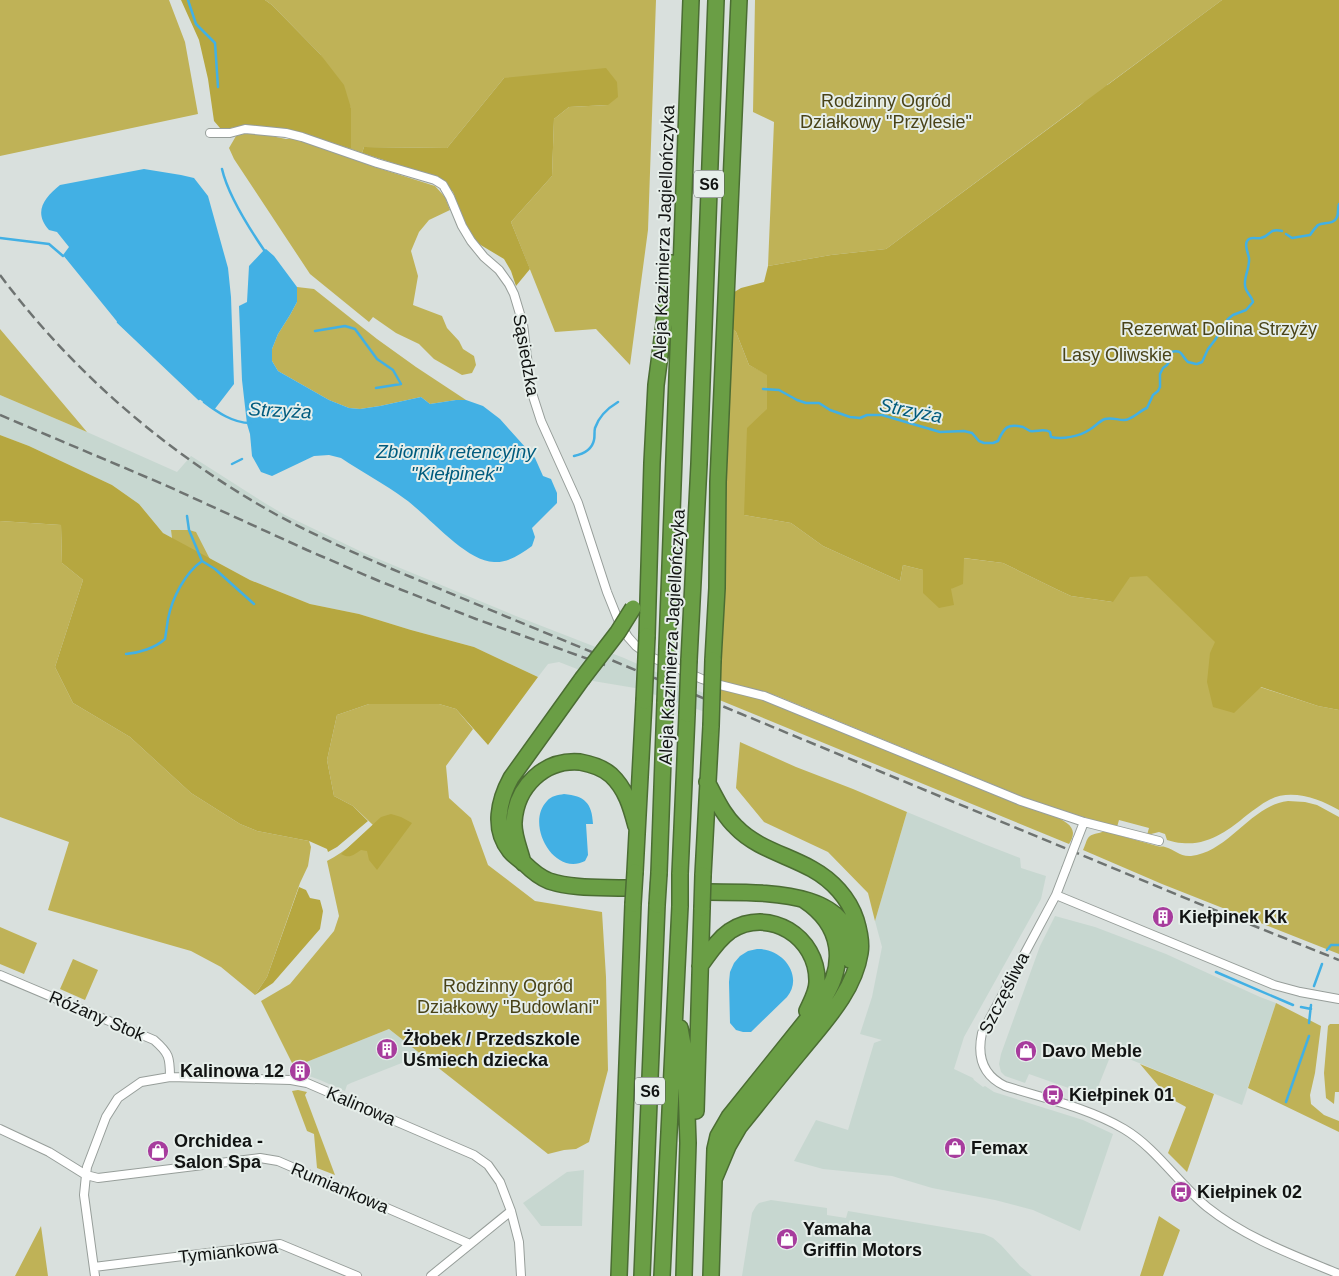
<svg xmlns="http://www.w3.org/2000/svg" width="1339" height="1276" font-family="Helvetica,sans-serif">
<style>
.built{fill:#c7d7d0}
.green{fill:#bfb257;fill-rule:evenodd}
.forest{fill:#b6a740}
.water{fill:#42b0e4}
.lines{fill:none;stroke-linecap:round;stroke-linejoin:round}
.stream{stroke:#42b0e4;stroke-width:2.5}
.highway-tunnel{stroke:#bbc1bf;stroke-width:15;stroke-dasharray:15 8;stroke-linecap:butt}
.street-casing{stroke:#979e9a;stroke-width:10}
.highway-casing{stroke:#4b6d33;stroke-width:18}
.street{stroke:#fff;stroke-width:8}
.highway{stroke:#6a9e45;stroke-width:15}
.rail{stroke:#6e7371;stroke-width:2.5;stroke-dasharray:10 5;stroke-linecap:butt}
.street-bridge-casing{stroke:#979e9a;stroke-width:10;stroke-linecap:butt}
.highway-bridge-casing{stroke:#4b6d33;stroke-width:18;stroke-linecap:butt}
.street-bridge{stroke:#fff;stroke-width:8}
.highway-bridge{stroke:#6a9e45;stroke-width:15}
.labels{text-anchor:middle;stroke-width:4;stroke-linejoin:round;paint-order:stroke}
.shield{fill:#e6eeea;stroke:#515553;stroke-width:1}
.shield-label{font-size:16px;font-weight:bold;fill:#111312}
.park-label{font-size:18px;fill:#494318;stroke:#e6eeea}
.street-label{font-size:18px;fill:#111312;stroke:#e6eeea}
.poi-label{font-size:18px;font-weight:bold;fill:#111312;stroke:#e6eeea;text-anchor:start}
.water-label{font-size:19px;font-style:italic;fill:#005b7d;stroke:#e6eeea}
</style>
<rect width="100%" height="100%" fill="#d9e0dd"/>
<path class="built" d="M0,395L87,432L177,472L191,456L263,502L285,515L364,553L516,616L624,658L717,699V716L635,688L593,681L577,669L559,662L548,664L538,677L474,647L411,630L359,614L310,604L250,580L163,533L139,504L112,485L29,446L0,435Z
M907,812L984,844L1020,858L1021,868L1046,876L1041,899L964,1037L954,1069L973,1078L974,1080L983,1087L985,1086L994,1092L1083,1120L1113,1134L1080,1231L1033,1210L995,1200L932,1188L892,1176L823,1169L794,1161L816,1120L848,1130L874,1043L882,1040L860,1034L872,997L882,947L875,921Z
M1055,916L1095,927L1166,954L1260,997L1276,1003L1242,1105L1112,1052L1094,1097L1029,1074L1025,1083L1005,1076L1001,1072L999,1064L1001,1054L1040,946Z
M389,1029L422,1055L351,1083L347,1085L345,1091L320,1080L309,1076L294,1074V1067Z
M584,1170L582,1226H541L523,1203L567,1172Z
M771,1200L827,1208V1215L846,1218L848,1211L984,1234L993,1238L1001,1245L1020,1266L1032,1276H742L752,1213L756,1206L759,1203Z"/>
<path class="green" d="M0,0H169L185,42L198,114L0,156Z
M265,0H656L648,230L630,365L596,329L555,332L511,222L552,176L554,119L569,107L608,105L504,78L447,148L364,147L362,153L351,149V108L320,54L272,5Z
M755,0H1222L1107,85L1260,687L1318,706L1339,710V810C1320,799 1291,788 1269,800C1261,804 1254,810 1247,815C1229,830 1208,846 1182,843C1177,843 1172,841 1167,840L1165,834L1159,832L1147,835L1149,828L1119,820L1117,827L1053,808L1023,797L777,696L762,691L718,682V673H721V645L723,505L727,452L730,327L736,332L749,365L767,374L768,383L901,284L1084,102L886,249L831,255L768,266L774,122L753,112ZM764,432L1113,602L1071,596L1056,589L1003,563L963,558L951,589L923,593V570L903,565L900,581L823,546L791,523L744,515Z
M251,132L286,139H296L375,167L435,186L445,197L450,210L429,220L419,232L411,251L418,276L413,305L442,316L447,328L459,341L463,349L474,356L476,365L472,373L462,375L434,359L419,344L396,333L373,317L369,322L310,274L234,159L229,148L236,136Z
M297,287L314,289L377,339L416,367L466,400H456L430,404L421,397L380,406L360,409L349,408L329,400L278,371L272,361V349L278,334L290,315L297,302Z
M0,329L87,432L0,395Z
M0,521L61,525L62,563L83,580L55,667L73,703L130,737L191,793L240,824L257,831L309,841L311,847L308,866L300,883L267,977L255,995L221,967L191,951L48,910L69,842L0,817Z
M171,530H189L196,532L215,569L173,545Z
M718,689L769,701L1026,807C1037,811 1073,818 1073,833C1073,837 1071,841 1069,844L717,699Z
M369,704H439L456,709L473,729L446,766L449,798L471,818L488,865L535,901L602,912L606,977L608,1070L589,1142L576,1149L564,1150L548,1154L389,1029L294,1067L261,1001L290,984L334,931L339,916L327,861C346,851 358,840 373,825L353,806L334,796L327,760L337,715Z
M740,742L796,767L853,789L907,812L875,921L868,893L828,852L764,822L736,788Z
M1288,801L1305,802L1317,805L1339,817V954L1162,884L1083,850C1085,846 1086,841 1088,838C1091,833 1099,834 1104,831L1157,846C1160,847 1163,846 1165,847C1174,849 1180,857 1191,856C1229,852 1251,805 1288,801Z
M0,927L37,943L24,974L0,964Z
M73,959L98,970L85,1000L60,989Z
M1276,1003L1321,1026L1315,1073L1310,1095L1311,1104L1324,1115L1339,1121V1132L1248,1088Z
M1330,1024H1339V1092H1335L1334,1104L1326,1098L1324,1073L1328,1026Z
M1140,1064L1214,1094L1187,1172L1168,1153L1186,1107L1168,1097Z
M298,1090L307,1092L305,1095L335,1175L317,1168L314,1134L307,1131L292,1091Z
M1159,1216L1180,1230L1163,1276H1140Z
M41,1226L48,1276H15Z"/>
<path class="forest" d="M181,0H265L272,5L320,54L344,85L351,108V149L296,131H286L253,126L237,127L225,129L220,128L214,121L208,79L199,40Z
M1222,0H1339V710L1318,706L1261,687L1234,713L1213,707L1207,682L1210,653L1215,642L1147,576L1130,577L1113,602L1071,596L1056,589L1003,563L964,558L963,584L951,589L954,605L939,608L923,593V570L903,565L900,581L823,546L791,523L744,515L747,428L767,409V375L749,365L736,332L730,327L731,294L741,288L764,282L768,266L831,255L886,249Z
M606,68L617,82L618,97L608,105L569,107L554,119L552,176L511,222L530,269L516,286L511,271L504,259L479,244L466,228L453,192L439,178L362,153L364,147L447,148L504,78Z
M0,435L29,446L112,485L139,504L163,533L250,580L310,604L359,614L411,630L474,647L538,677L488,745L456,709L439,704H369L337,715L327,760L334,796L353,806L368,821L337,847L328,852L327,849L309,841L257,831L240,824L191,793L130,737L73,703L55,667L83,580L62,563L61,525L0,521Z
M391,814L401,817L412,823L377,870L369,860L367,851L361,850C353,855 350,859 341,854L381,817Z
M299,887L306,890L310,898L320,900L323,911L320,929L273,983L255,995L267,977Z"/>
<path class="water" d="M144,169L181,175L194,178L208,196L228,268L231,297L234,384L214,410L198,398L119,324L63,255L69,247L57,232L49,230C33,212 44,198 60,185Z
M266,249L274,256L297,287V302L290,315L278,334L272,349V361L278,371L329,400L349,408L360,409L380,406L421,397L430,404L456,400H466L483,406L500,419L535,458L543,476L551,479L557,493V503L532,528L535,537L532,546C521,554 508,563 494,562C465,561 429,516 405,499C385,484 362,472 341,458L329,455L314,456L272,476L261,472L252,456L250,434L247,424L242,380L239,306L247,302L249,266L264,250Z
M564,794C585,796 592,803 593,824H586L588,855L585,861C553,877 525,823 547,801C551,796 558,795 564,794Z
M757,949C783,948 804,976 787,997L751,1032H743L736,1030L730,1023L729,982L730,972L734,963L740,956L748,951Z"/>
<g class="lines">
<path class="stream" d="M188,0L196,24L215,43L218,87
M222,169C228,195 249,228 264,250
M1286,234L1292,238L1310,235C1312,232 1315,228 1318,225C1324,222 1334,225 1337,217C1339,213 1337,208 1339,204
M0,238L49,244L63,256
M118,322L199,399
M315,331L345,326L355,329L377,359L393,370L401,384L376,388
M763,389L779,390L797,400L806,403H819L830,410L850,417L860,418L867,415H882L940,432L964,431L972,433L979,441L984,443H993L998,441C1004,428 1007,423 1023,427C1025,428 1028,430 1030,431C1037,432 1044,428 1050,432L1051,437C1062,440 1080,436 1089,430C1095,427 1099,421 1105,419C1112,417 1117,420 1124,420C1132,420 1139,411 1147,408L1153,395L1158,391L1160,387V374L1163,368L1167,365L1170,360L1169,355L1171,352C1183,349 1181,356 1188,362C1189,362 1195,364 1197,364L1202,362L1208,349L1215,340L1228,319L1233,315L1246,310L1253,302C1252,296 1245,292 1245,285C1244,276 1250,268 1249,258C1248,252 1243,243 1249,239C1253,237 1257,239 1261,238C1271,236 1268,228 1282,231
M204,402C217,412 233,423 250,423
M574,456C583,454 592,450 594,440C595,436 594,432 595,428C599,416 608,408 618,402
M232,464L242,459
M187,516L189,530L202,561L215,569L254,604
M126,654C139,653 155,648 165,639C166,633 167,626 168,619C172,598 185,573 202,561
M1327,950L1331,945H1339
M1216,972L1293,1005
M1314,986L1322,964
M1301,1007L1311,1009
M1309,1023L1311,1005
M1286,1102L1309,1036"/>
<path class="highway-tunnel" d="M626,888L709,892"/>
<g class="street-casing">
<path id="street" d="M210,133H230L245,129L286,133L302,137L377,163L435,180L443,185L450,197L462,226L471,241L484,257L499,270L509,284L514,294L523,324L531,390L541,421L578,503L607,592L619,622L628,637L636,646L651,657L702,679L720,685L764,696L1021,801L1084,822L1159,841
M1077,840L1084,822
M1066,869L1056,895L982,1033C977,1056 982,1075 1005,1086C1043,1098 1089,1108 1124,1129C1156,1148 1178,1183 1207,1207C1246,1238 1293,1255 1339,1274
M1056,895L1274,985L1300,992L1339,999
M0,975L154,1040C169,1053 170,1057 170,1077
M0,1129L49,1152L86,1175L98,1178L260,1158L278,1161L470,1244
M94,1267L280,1244L357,1276
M95,1276L84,1195L86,1175L87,1167L106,1117L118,1098L141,1082L170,1077L291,1080L307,1083L474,1155L488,1165L500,1182L511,1211L519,1242L521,1276
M431,1276L511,1211"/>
</g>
<g class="highway-casing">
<path id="highway" d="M647,636L652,463L656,385L672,263
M667,647L691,0
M689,660L699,464L716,0
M713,660L717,588L718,482L739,0
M582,679L511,778C499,800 492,829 510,851C514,856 519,859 524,863C532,871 539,877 549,881C574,889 601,887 626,888
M707,782C716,798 723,815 736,827C756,848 787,855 812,869C832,880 849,898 856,920C859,930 862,942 860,953C854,992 823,1023 799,1053C779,1077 759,1102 739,1127L728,1146L715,1177
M523,863C520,850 513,835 514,822C516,787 544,759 580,762C591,764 603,768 611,775C626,789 631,807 636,826
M635,872L644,701
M659,873L665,702
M680,874L687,714
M703,875L711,726
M709,892C756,893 860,886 850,960
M700,966C709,954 717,940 730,931C769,906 818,937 817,982C817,992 811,1002 807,1011
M680,1028L685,1055L688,1143L684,1276
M696,1111L702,908
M619,1276L633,904
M642,1276L657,905
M662,1276C667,1153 675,1030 680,906
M711,1276L715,1149L718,1136L729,1117L822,1001C847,964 842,925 804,900"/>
</g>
<use href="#street" class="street"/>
<use href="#highway" class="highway"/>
<path class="rail" d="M0,275C74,374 169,455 277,515C320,538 365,558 411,577L1207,907L1339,960
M0,415L165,485L307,550L379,581L476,619L605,665"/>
<g class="street-bridge-casing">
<path id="street-bridge" d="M1066,869L1077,840"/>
</g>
<g class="highway-bridge-casing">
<path id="highway-bridge" d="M582,679L618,632L633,608
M644,701L647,636
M665,702L667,647
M687,714L689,660
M711,726L713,660
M633,904L635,872
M657,905L659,873
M680,906V874
M702,908L703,875"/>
</g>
<use href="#street-bridge" class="street-bridge"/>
<use href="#highway-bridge" class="highway-bridge"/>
</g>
<defs>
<g id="building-disc" transform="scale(1.125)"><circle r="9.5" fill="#a73c9d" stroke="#e6eeea"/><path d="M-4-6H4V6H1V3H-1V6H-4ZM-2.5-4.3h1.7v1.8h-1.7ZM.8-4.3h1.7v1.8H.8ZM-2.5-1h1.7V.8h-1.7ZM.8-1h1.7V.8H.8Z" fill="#fff"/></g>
<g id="shop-disc" transform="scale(1.125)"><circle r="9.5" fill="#a73c9d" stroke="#e6eeea"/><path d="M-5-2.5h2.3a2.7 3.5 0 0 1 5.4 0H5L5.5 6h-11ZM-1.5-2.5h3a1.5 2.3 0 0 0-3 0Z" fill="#fff"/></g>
<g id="bus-disc" transform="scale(1.125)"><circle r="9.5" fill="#a73c9d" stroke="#e6eeea"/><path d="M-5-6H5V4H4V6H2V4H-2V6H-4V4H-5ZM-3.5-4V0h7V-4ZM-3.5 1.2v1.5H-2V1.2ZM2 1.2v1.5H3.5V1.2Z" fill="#fff"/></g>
</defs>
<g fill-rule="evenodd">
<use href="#building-disc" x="1163" y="917"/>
<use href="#building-disc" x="387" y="1049"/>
<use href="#shop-disc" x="1026" y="1051"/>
<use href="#building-disc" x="300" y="1071"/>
<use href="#bus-disc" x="1053" y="1095"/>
<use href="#shop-disc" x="955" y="1148"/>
<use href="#shop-disc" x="158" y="1151"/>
<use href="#bus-disc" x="1181" y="1192"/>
<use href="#shop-disc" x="787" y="1239"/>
</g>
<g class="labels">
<g class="shield">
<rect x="694" y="170.5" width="30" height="27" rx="4"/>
<rect x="635" y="1077.5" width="30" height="27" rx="4"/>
</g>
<g class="shield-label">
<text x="709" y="190">S6</text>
<text x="650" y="1097">S6</text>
</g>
<g class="park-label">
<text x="886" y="107">Rodzinny Ogród<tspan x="886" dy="21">Działkowy "Przylesie"</tspan></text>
<text x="1219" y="335">Rezerwat Dolina Strzyży</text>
<text x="1117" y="361">Lasy Oliwskie</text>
<text x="508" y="992">Rodzinny Ogród<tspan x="508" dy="21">Działkowy "Budowlani"</tspan></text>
</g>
<g class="street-label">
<text transform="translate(664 233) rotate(-88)" y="6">Aleja Kazimierza Jagiellończyka</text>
<text transform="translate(526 355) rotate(80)" y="6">Sąsiedzka</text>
<text transform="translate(672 637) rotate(-87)" y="6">Aleja Kazimierza Jagiellończyka</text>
<text transform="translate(1004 993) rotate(-63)" y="6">Szczęśliwa</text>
<text transform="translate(97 1016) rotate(23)" y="6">Różany Stok</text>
<text transform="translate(361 1106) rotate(23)" y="6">Kalinowa</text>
<text transform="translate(340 1188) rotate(23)" y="6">Rumiankowa</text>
<text transform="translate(228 1252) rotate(-6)" y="6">Tymiankowa</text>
</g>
<g class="poi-label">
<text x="1179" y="923">Kiełpinek Kk</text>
<text x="403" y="1045">Żłobek / Przedszkole<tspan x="403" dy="21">Uśmiech dziecka</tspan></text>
<text x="1042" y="1057">Davo Meble</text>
<text x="284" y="1077" text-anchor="end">Kalinowa 12</text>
<text x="1069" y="1101">Kiełpinek 01</text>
<text x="174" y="1147">Orchidea -<tspan x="174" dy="21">Salon Spa</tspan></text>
<text x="971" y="1154">Femax</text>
<text x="1197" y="1198">Kiełpinek 02</text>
<text x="803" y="1235">Yamaha<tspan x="803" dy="21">Griffin Motors</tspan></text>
</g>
<g class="water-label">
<text transform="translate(280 410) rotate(3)" y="7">Strzyża</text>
<text transform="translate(911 410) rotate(11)" y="7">Strzyża</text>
<text x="456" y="458">Zbiornik retencyjny<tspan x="456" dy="22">"Kiełpinek"</tspan></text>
</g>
</g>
</svg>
